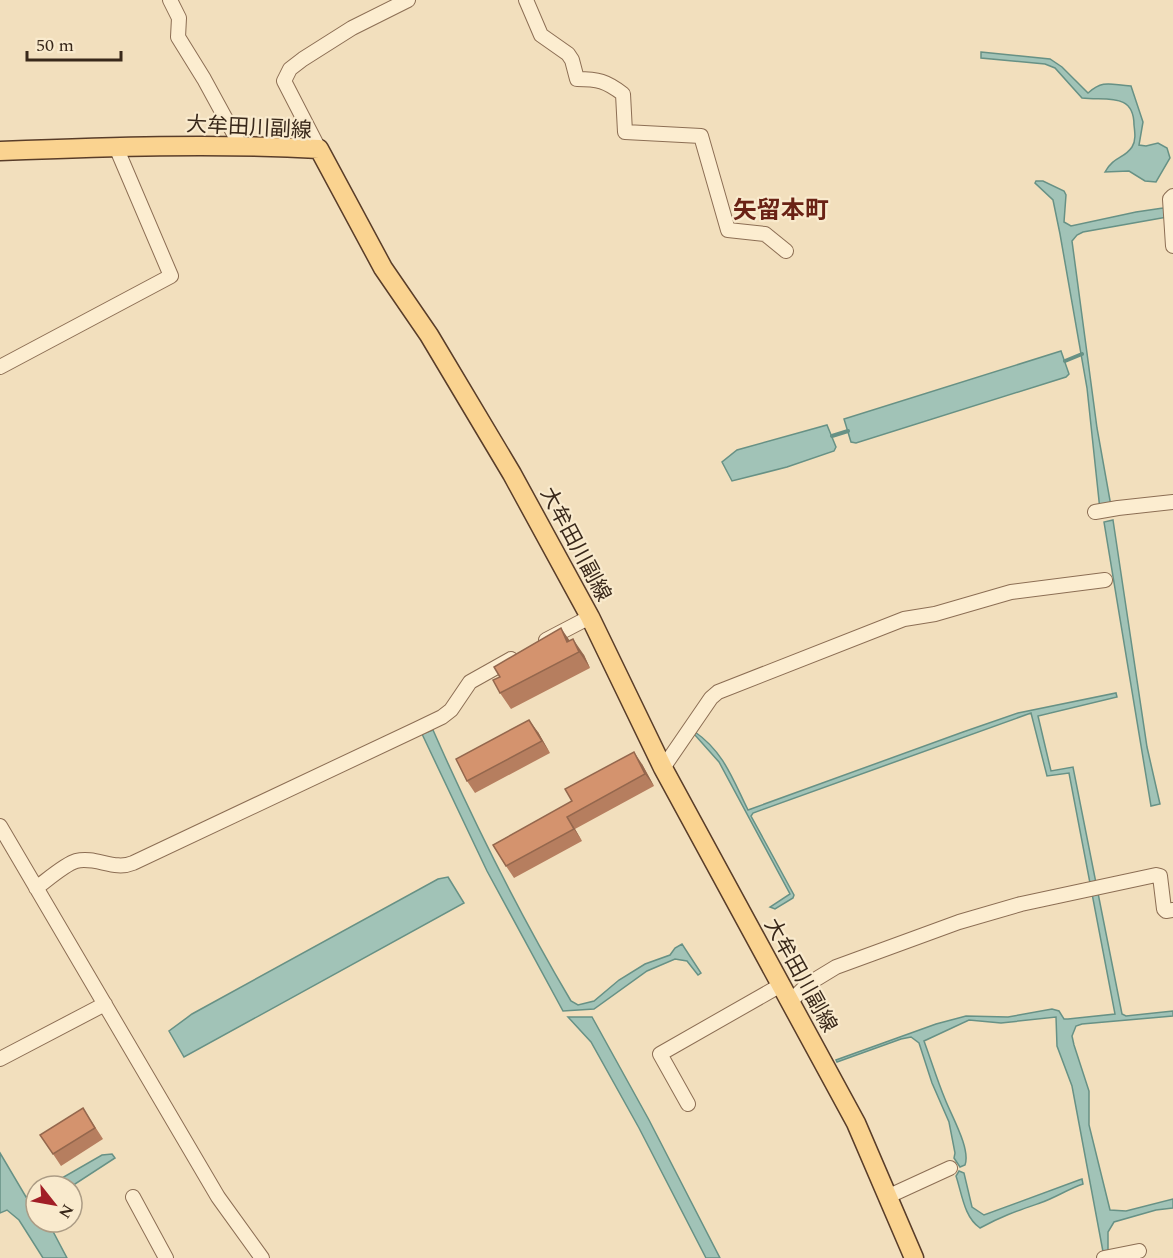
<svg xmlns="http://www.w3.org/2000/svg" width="1173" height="1258" font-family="Spectral,'Noto Sans JP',serif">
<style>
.water{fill:#a1c3b7;stroke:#679185;stroke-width:1.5}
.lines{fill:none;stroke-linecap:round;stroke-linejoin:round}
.stream{stroke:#679185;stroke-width:4}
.minor-casing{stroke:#8c6e54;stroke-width:16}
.major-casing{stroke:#593d29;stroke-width:21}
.minor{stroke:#fcedd0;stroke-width:14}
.major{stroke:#fad390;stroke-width:18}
.wall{fill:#b67e5f}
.shaded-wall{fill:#94674d}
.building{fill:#d4936e;stroke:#94674d;stroke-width:1.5}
.labels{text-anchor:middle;stroke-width:4.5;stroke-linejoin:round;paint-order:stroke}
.street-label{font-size:21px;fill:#39281a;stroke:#f9eacd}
.quarter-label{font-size:24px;font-weight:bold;fill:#6a2215;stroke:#f9eacd}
</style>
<rect width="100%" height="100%" fill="#f2dfbd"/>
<path class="water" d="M981,52L1050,59L1062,67L1088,93C1104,79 1111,85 1131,86L1143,122L1139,145L1146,146L1158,143L1167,148L1170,158L1156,182L1145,181L1129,171L1105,172C1114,156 1124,159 1132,147C1136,141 1135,133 1134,125C1134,92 1106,101 1082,98L1055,68L1045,64L981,58Z
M1036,181H1043L1064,191L1066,195L1064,222L1071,226L1136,212L1163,208L1173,204V216L1083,232L1077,235L1072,241L1097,428L1111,506L1100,510L1087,388L1060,234L1053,200L1035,183Z
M1061,351L1069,374L1066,377L856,443L851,442L844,419Z
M827,425L836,447L834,451L787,467L732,481L722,462L737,450Z
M1113,520L1147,747L1160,804L1151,806L1104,522Z
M1116,693L1117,697L1038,716L1051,771L1073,767L1122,1014L1126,1016L1173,1011V1016L1082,1024L1076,1026L1072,1036L1074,1045L1089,1091V1125L1110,1210L1126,1211L1173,1199V1208L1156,1210L1114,1222L1108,1232V1256L1104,1257L1072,1086L1057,1046L1056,1017L1001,1023L969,1020L924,1041C931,1060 937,1080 945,1099C951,1115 971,1149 965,1165L960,1167L954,1158L955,1153L949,1122L932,1083L919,1043L911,1037L901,1039L837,1062L836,1060L936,1024L966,1016L1008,1017L1052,1009L1059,1011L1064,1019H1068L1115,1014L1069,773L1047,776L1031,713L753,813L751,816L794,895L793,898L775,909L770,907L790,894L719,762L694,734L695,732C724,752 733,780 748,810L963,732L1018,713Z
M433,730C474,823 519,913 571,1001L578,1005L594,1001L619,980L645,964L670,955L675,948L682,944L701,973L698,975L687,961L675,959L647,971L594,1009L563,1011L487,871L422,734Z
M448,877L464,903L184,1057L169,1031L192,1014L438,879Z
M568,1017H592L649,1120L720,1258H706L639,1128L591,1042Z
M0,1153L26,1197L36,1192V1222H48L67,1258H43L19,1220L7,1210L0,1213Z
M112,1154L115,1158L72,1186H48L102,1155Z
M959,1171L964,1173L972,1207L984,1215L1079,1180L1082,1179L1083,1184C1068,1189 1055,1198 1040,1203C1017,1211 1002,1216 980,1228C964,1217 962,1194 956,1176Z"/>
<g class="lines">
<path class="stream" d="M1065,361L1082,354
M832,436L848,431"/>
<g class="minor-casing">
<path id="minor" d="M170,0L179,18L178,37L204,79L240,145
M526,0L541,35L568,54L572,60L577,79C598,79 606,81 623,94L625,132L701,136L728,230L765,234L786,251
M319,149L284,81L290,69L303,59L352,28L408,0
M1173,196L1170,199L1173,246
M0,367L171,276L116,147
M1095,512L1118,508L1173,502
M546,640L590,617
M663,768L711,698L718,692L904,619L935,614L1011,592L1105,580
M0,826L218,1197L262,1258
M36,888C46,881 65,864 76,861C96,856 114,871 133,863L417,729L442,717L451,710L470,682L511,659
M790,1002L808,984L836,967L959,922L1021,904L1156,875L1160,876L1164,909L1166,911L1173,910
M0,1059L105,1004
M688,1104L660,1054L781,985
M889,1196L950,1168
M133,1197L166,1258
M1104,1258L1139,1251"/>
</g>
<g class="major-casing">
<path id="major" d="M0,151C106,147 213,143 319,149L383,268L429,335L512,474L590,617L663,768L856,1123L914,1258"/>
</g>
<use href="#minor" class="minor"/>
<use href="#major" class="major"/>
</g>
<path class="wall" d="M569,641L584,655L590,668L511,709L500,693Z
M538,732L550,753L475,793L467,781Z
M642,764L654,786L575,829L582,841L514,878L506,866L493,845Z
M83,1108L103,1139L61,1166L53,1154Z"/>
<path class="shaded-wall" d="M561,628L572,644L567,642Z
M573,639L584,655L590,668L579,652Z
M529,720L538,732L550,753L542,741Z
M634,752L642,764L654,786L645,774Z
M567,817L575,829L582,841L574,829Z"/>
<path class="building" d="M561,628L567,642L573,639L579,652L500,693L493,680L500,677L494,667Z
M529,720L542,741L467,781L456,759Z
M634,752L645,774L567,817L574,829L506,866L493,845L572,801L565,789Z
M83,1108L95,1128L53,1154L40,1135Z"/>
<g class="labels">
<g class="street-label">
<text transform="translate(249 127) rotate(3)" y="7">大牟田川副線</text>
<text transform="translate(576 544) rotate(62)" y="7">大牟田川副線</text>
<text transform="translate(801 975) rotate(61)" y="7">大牟田川副線</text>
</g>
<g class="quarter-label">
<text x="781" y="218">矢留本町</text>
</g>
</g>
<g transform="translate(54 1204) rotate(121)"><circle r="28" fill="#f9eacd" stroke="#ac9c85" stroke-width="1.5"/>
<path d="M0-4.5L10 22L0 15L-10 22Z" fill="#a11e26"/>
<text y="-9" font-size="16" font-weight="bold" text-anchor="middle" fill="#39281a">N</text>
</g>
<path d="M27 51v9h94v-9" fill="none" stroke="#39281a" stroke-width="3"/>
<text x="36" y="51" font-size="18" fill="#39281a" stroke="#f9eacd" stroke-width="4.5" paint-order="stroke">50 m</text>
</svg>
